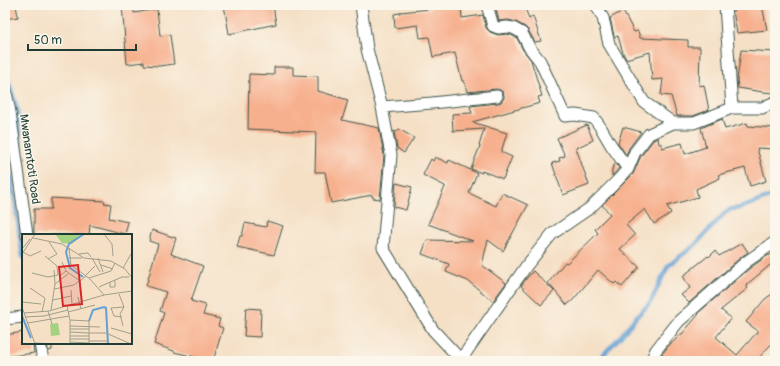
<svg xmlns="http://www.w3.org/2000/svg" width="780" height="366" font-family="Pangolin,sans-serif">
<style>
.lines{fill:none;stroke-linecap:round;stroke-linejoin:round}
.stream{stroke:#64a0d4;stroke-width:4.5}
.building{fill:#f7b08e}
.minor-casing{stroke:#3f554a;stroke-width:13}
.minor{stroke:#fff;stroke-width:11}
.labels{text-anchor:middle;stroke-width:3;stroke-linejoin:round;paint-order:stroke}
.street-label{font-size:12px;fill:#1f3d34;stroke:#fbf7ec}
.inset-river{fill:none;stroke:#64a0d4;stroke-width:2}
.inset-road{fill:none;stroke:#9f9f8c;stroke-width:1}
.view{fill:#d62828;fill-opacity:0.15;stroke:#d62828;stroke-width:2}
.inset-edge{fill:none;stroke:#1f3d34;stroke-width:2}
</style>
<rect width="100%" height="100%" fill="#fbf7ec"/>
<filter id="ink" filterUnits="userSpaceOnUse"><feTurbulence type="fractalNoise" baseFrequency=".025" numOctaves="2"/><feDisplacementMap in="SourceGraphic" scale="8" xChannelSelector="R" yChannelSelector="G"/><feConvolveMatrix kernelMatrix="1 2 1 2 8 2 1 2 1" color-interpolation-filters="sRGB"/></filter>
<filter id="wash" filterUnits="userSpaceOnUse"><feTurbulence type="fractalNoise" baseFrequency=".012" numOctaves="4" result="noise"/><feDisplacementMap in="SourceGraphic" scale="16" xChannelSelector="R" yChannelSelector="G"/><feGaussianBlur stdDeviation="0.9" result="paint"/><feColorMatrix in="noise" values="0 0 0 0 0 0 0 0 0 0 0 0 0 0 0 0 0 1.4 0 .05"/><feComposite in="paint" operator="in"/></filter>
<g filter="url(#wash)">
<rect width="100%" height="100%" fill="#f5e0c6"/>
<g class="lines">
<path class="stream" d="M5,71L17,109L22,159
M5,130L23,258
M46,343L49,361
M597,361L621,336L636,317L650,303L668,266L695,245L725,213L731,209L740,208L775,195"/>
</g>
<g id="blocks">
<path class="building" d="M5,5H16L18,17L5,19Z
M122,5H134V13L157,9L160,36L170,35L174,64L159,66L144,65V62L127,64Z
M224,5H273L276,24L229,34Z
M430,5H461L462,18L483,15L486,28L490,32L498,35L507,34L511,35L517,38L523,50L531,60L533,67L542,96L538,97L540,103L472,122L507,133L501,152L512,157L503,179L482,171V173L471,169L480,146H479L484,129L453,131L452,114L472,113L470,106L498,103L501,102L504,98V95L503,92L500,90L496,89L467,92L464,81H462L455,53L433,57L429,37L420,38L418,25L395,28L394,14L400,13V12L430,9Z
M498,5H524L529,19L533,16L541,41L535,42L528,30L525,27L516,22L508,20L499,21L495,6Z
M732,5H762L767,30L737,33Z
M623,11L634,32L638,31L640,38L688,40V47H700L699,86L704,85L709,110L693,116H677L671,96L661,95L663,79L652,80L650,52L626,59L623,53L618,36L615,37L614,36L610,18Z
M741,50L775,52V93L763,92L738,88L737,80Z
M274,67H293V75L318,76V91L348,100L342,120L379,128L384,155L380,199L373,198L372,195L331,203L325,172H315L316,132L248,129L249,74L274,75Z
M722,119L725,129L747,123L748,126L775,128V149L757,148L766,181L750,186L745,168L718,175L720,178L696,189L698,197L667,206L671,213L654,224L645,209L626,225L635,235L620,249L639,267L622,287L616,282L614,284L598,270L573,300L567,305L548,283L565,262L567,263L598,233L595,229L610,214L602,205L633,174L641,156L653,140L658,138L659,144H662V148L682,143L685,154L706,147L701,128Z
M587,125L593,140L576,148L589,185L563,195L552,163L560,161L559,158L565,156L557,138Z
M623,127L641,132L629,148L626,155L618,143Z
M399,129L414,138L404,153L397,148L394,131L397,132Z
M435,157L448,163L449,160L477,173L469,193L496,206L502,193L528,205L503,251L488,240L482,265L506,283L493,301L468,281L446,272L449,264L422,254L427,240L473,241L428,224L445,187V186L423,175L431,159L433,161Z
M616,163L619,168L612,176V168Z
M396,183L412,187L406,210L394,207Z
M51,198L105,201L104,203L111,204L109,218L128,222L125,234L90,225L89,235H34V209H51Z
M267,221L283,226L274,255L237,247L240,236H242L245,223L266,227Z
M152,230L176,238L171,254L203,266L191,301L206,305L203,315L220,319L218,326L223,328L213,361L174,352V351L154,344L164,313L160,311L166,292L146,286L158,244L149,241Z
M742,243L748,252L741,257L689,303L681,295L690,288L683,276L708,256L709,257L715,251L719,256Z
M775,253V261L746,285L748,288L721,310L731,318L716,337L737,355L758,331L746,322L765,299L775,292V340L756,361H661L659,359L662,354L671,343H672L681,334H682L699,314L698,313L750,268L767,256Z
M533,271L554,291L541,305L521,286L526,279Z
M246,308L261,309L260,337L244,336Z
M23,332V343H33L34,353L5,357V335Z
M47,343H52V350L48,351Z"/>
</g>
</g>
<g filter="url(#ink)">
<use href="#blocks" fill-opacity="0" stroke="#3f554a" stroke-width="1"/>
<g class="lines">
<g class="minor-casing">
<path id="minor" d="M361,5L367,49L382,107L391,155L383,248L433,330L461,360
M487,5L493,26L498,28L507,27L513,28L522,33L529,47L540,61L565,116L575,115L594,118L601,128L611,145L628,169
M596,5L603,18L609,44L644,102L673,123H694L732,108H762L775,102
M725,5L732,108
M5,87L10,112L27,235
M382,107L432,103L497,96
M5,319L23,317
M40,343L43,361
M460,361L487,322L527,265L552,234L590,208L618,180L628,169L635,152L649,134L673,123
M651,361L656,350L679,321L746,262L775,242"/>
</g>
<use href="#minor" class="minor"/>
</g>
</g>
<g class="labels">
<g class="street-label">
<text transform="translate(30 159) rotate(82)" y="4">Mwanamtoti Road</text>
</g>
</g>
<g transform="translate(22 234)">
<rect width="110" height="110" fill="#f5e0c6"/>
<path d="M33,0H59L50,10L40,9Z" fill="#a5d280"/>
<path d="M36,89L38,101L29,102L28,90Z" fill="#a5d280"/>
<path class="inset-river" d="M61,43L48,34L44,18L47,10L62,0M0,82L9,104M67,87L71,76L82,73L84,74L86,110"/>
<path class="inset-road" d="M82,0L90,10L91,22M11,4L40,10L62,24L89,27L103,35L110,44M47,14L49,31L68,45L82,61M0,15L8,5M1,18L8,22L19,17M0,20L13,0M57,20L66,19L69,23M47,24H60M70,24L78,38M76,24L81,38M26,25L35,20L27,8M79,31L91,35M101,34L109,20M44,37L58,47L64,42M10,39L26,43L36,41L35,32L23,22M64,41L73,32M67,44L89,37L93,29M38,47V42L44,37L40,28M88,48V53H93V46M33,50L46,40M77,53L100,43H107M8,54L23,64L20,78M32,55L52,51L57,47M49,56L50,70M59,56L60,68M97,60L102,73L98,80L101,92M56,63L59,75M31,66L49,62M0,68L19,70M45,72L48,86V110M0,73L13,110M29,76L33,50L32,36M26,77L30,90M46,78L73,71M2,79L27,77L82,61L110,57M3,83L22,82L46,76M100,83L92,82L89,74L102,73M48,86L67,87V110M6,89L47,82M48,92L78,93M89,94L110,100M48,95H67M48,98L66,99M66,99H84L109,110M48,102H67M48,105H67M67,107H87M48,108L67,109M13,109L37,110"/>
<path class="view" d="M56,31L60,70L41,72L37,33Z"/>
<rect width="110" height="110" class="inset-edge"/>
</g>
<rect width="780" height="366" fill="none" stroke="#fbf7ec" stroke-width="20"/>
<path d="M28 44v6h108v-6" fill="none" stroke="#1f3d34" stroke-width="2"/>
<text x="34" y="44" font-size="12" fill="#1f3d34" stroke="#fbf7ec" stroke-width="3" paint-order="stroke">50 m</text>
</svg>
